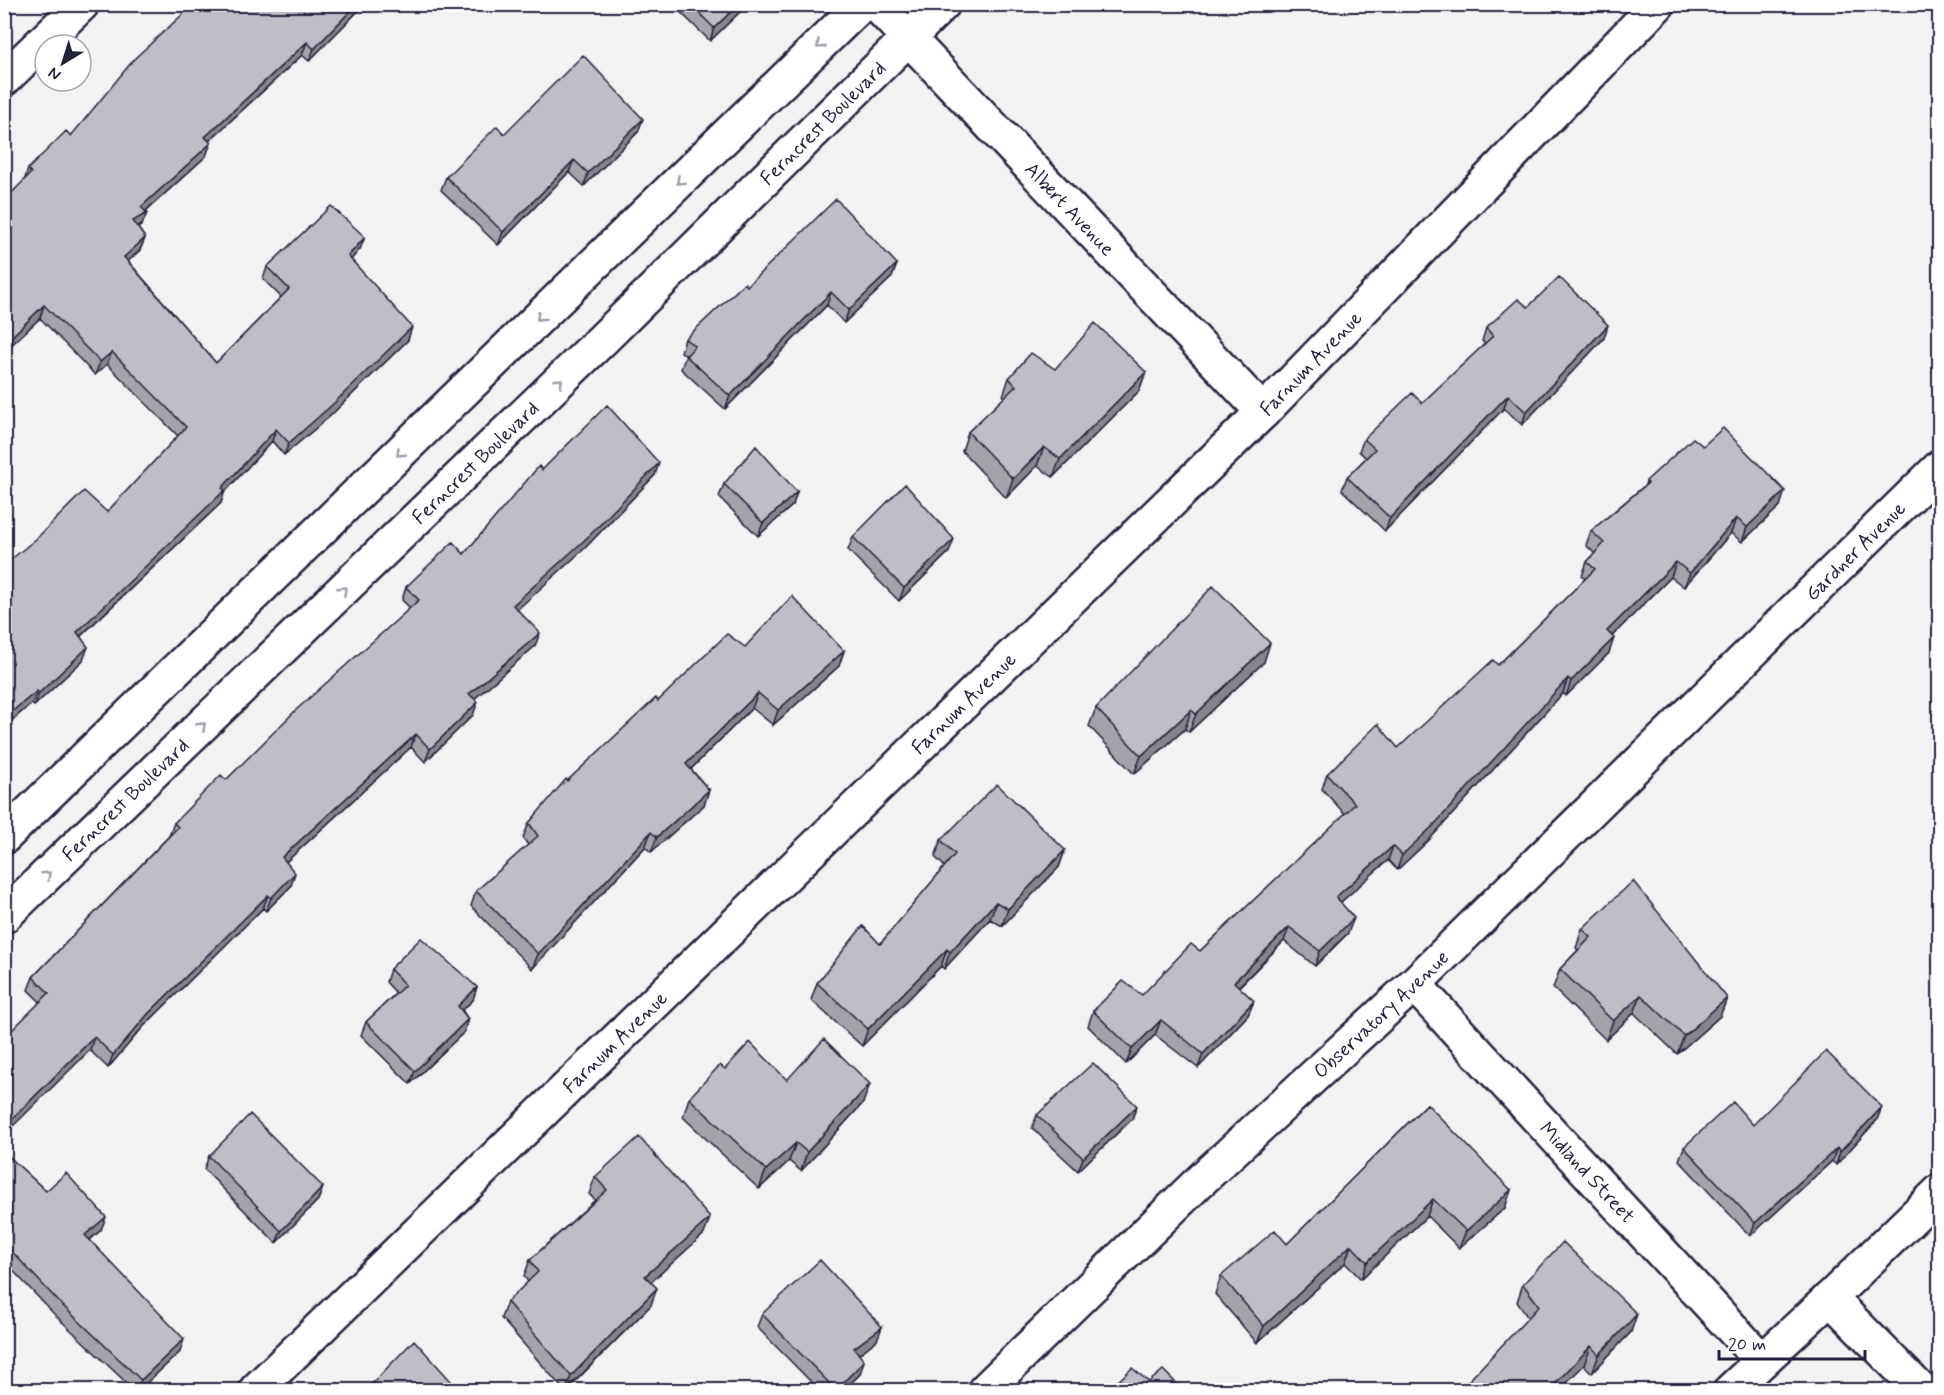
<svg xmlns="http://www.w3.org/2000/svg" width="1944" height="1395" font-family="Mynerve,sans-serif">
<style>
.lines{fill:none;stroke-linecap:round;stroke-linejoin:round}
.minor-casing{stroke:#22223b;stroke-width:38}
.minor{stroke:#fff;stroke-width:33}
.wall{fill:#a3a3aa;stroke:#22223b;stroke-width:1.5}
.shaded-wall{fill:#85858b;stroke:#22223b;stroke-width:1.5}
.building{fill:#bebec6;stroke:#22223b;stroke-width:1.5}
.oneway{stroke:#9c9ca7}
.labels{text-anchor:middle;stroke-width:4.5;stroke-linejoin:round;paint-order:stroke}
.street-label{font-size:20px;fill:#22223b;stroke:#fff}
</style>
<rect width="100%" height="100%" fill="#f2f2f3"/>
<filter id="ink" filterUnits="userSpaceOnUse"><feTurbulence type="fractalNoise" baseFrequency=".0167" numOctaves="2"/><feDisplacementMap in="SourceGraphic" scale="12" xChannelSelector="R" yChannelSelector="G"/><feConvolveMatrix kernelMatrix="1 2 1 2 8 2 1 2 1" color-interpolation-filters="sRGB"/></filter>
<g filter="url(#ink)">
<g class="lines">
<g class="minor-casing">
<g id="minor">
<path id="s1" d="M876,4L1263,412"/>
<path d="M4,79L82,4"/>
<path d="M4,837L862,4"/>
<path id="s2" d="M4,916L602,340L943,4"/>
<path id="s3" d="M1414,984L1762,1361"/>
<path d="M1830,1298L1921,1390"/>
<path id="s4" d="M256,1390L1263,412L1658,4"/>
<path id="s5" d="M985,1390L1200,1181L1414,984L1940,467"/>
<path d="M1731,1390L1830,1298L1940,1191"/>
</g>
</g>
<use href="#minor" class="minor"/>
</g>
<path class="wall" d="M194,4H365L309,61L302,55L209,141L206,156L146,211L142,225L138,228L145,238L140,250L128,261L216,363L281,297L263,279L267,267L360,249L351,259L408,340L329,417L284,455L272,441L224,493L221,503L80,637L83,660L34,706L32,703L4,727V565L107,512L178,436L107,364L95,375L40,318L4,352V201L24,181L28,169L71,136Z
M672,4H748L710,41Z
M638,132L584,186L569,172L498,245L441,190L446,177L504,134Z
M897,264L892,277L844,323L827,305L725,409L681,369L686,355L681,352L685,339L747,286Z
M1528,307L1604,338L1522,425L1504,408L1385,531L1342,490L1347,477L1366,458L1359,451L1364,439L1422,403L1485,344L1482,341L1486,328Z
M1055,369L1139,391L1053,477L1037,466L1006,498L962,451L968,432L1004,398L1003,396L1009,378Z
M542,470L655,475L585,548L517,609L535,646L474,699L473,715L425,762L411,747L286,862L291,886L266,911L263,908L143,1027L108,1068L28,990L33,977L169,836L174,823L226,780L410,608L402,600L406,587L464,554Z
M1646,481L1780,506L1742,542L1731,533L1684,587L1671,577L1612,636L1609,653L1566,696L1563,693L1428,841L1397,870L1388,860L1341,902L1348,933L1315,966L1284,941L1239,987L1254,1001L1248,1015L1198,1068L1155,1035L1126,1064L1088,1026L1093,1011L1142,995L1200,951L1345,814L1322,789L1327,774L1398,748L1498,665L1585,579L1582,576L1587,562L1595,554L1586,545L1591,531L1645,485Z
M724,484L793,505L758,536L719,497Z
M853,537L949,552L899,601L848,550Z
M745,647L839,666L773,725L752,708L691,769L709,790L704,805L651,852L645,847L532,969L471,906L476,891L528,845L523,838L529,823L567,781L658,701Z
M1264,662L1189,732L1185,729L1134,774L1089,726L1096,708Z
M941,840L1065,850L1059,867L1002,926L990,919L944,969L941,966L862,1046L811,1000L817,983L880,944L945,867L935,857Z
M1582,929L1727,998L1720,1016L1677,1054L1634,1013L1606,1040L1553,988L1560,969L1578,950L1576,948Z
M390,969L473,1000L462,1010L468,1019L464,1032L410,1084L361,1035L366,1022L396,993L386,982Z
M725,1069L787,1080L863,1103L801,1171L789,1161L759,1189L683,1117L689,1098Z
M1427,1104L1505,1208L1459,1248L1427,1216L1361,1279L1345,1263L1257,1343L1215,1294L1221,1276L1287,1244Z
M1037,1115L1132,1119L1078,1171L1032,1128Z
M1877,1120L1836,1165L1832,1161L1750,1236L1679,1160L1684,1147L1753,1125Z
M4,1152L46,1191L101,1230L90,1240L180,1352L139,1390H134L55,1315L4,1261Z
M209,1156L323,1187L318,1200L276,1243L204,1169Z
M595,1177L704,1234L651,1282V1305L567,1390H564L501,1318L507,1302L528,1282L524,1276L530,1260L595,1200L589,1194Z
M1523,1284L1631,1332L1592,1373L1584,1365L1528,1318L1517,1302Z
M762,1314L877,1340L859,1354L860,1374L844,1390H819L757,1327Z"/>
<path class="shaded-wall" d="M357,4H365L309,61L314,49Z
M739,4H748L710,41L714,28Z
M307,42L302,55L200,149L205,137Z
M643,119L638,132L584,186L588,173Z
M211,143L206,156L139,217L147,213L142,225L129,233L133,221L141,207Z
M574,160L569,172L498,245L503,232Z
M365,237L360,249L344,268L348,256Z
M145,238L140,250L120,269L124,257Z
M897,264L892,277L844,323L849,310Z
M831,292L827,305L725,409L730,396Z
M44,305L40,318L4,352V344Z
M1608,325L1604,338L1522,425L1526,412Z
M412,327L408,340L329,417L284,455L289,443Z
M112,352L107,364L95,375L100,362Z
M1146,372L1139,391L1053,477L1060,459Z
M1508,395L1504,408L1385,531L1390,518Z
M276,429L272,441L224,493L221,503L72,644L77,632L222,488Z
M1044,447L1037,466L1006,498L1013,479Z
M659,463L655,475L585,548L508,618L513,605Z
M1785,491L1780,506L1742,542L1747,527Z
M797,492L793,505L758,536L763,523Z
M1736,518L1731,533L1684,587L1690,573Z
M954,539L949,552L899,601L904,588Z
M1676,562L1671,577L1602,646L1607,631Z
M540,633L535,646L465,707L469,694Z
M1614,638L1609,653L1566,696L1571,681Z
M1270,643L1264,662L1189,732L1196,714Z
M88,647L83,660L34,706L39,693Z
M844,651L839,666L773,725L778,710Z
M1568,678L1563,693L1428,841L1397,870L1402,855Z
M37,691L32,703L4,727V718Z
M758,693L752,708L681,779L686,764Z
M478,702L473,715L425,762L430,749Z
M1191,710L1185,729L1134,774L1141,756Z
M416,734L411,747L277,870L282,857Z
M709,790L704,805L651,852L657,837Z
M651,832L645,847L532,969L538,954Z
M1393,846L1388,860L1331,911L1336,897Z
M1065,850L1059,867L1002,926L1008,909Z
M295,873L291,886L266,911L271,898Z
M268,895L263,908L143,1027L108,1068L113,1055L148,1014Z
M996,902L990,919L944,969L950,952Z
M1354,918L1348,933L1315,966L1320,951Z
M1289,927L1284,941L1228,997L1234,982Z
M947,949L941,966L862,1046L868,1029Z
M477,987L473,1000L453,1019L458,1006Z
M1641,995L1634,1013L1606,1040L1613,1021Z
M1727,998L1720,1016L1677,1054L1684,1036Z
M1254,1001L1248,1015L1198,1068L1203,1054Z
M468,1019L464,1032L410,1084L415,1071Z
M1161,1020L1155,1035L1126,1064L1132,1049Z
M94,1037L90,1050L4,1135V1127Z
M870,1084L863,1103L801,1171L807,1152Z
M1137,1106L1132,1119L1078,1171L1083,1158Z
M1882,1107L1877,1120L1836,1165L1840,1152Z
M796,1143L789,1161L759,1189L766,1170Z
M1837,1148L1832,1161L1750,1236L1755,1223Z
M323,1187L318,1200L276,1243L281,1231Z
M1511,1190L1505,1208L1459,1248L1466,1231Z
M1433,1199L1427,1216L1361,1279L1367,1262Z
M106,1217L101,1230L80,1248L85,1235Z
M710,1218L704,1234L639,1293L645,1276Z
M1351,1245L1345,1263L1257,1343L1264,1326Z
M657,1288L651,1305L566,1390L571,1376Z
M1637,1314L1631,1332L1592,1373L1599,1355Z
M882,1327L877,1340L850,1361L854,1348Z
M184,1339L180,1352L139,1390H137L141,1380Z
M1591,1346L1584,1365L1559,1390H1549Z
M864,1361L860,1374L844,1390H836Z"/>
<path class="building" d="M194,4H357L314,49L307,42L205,137L211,143L141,207L147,213L133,221L145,238L124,257L216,363L289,289L267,267L331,206L365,237L348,256L412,327L333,404L289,443L276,429L222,488L225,490L77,632L88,647L39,693L37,691L4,718V664L8,661L4,657V565L36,539L84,491L107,512L186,427L112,352L100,362L44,305L4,344V201L31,173L28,169L66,131L71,136L135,58Z
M690,4H739L714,28Z
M583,55L643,119L588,173L574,160L503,232L446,177L497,126L504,134Z
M836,199L897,264L849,310L831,292L730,396L686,356L695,346L685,339L745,283L747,286Z
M1559,277L1608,325L1526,412L1508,395L1390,518L1347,477L1375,449L1364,439L1412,393L1422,403L1493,336L1486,328L1518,299L1528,307Z
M1095,323L1146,372L1060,459L1044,447L1013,479L968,432L1016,386L1009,378L1031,353L1055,369Z
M607,405L659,463L590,535L513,605L540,633L469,694L478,702L430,749L416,734L282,857L295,873L271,898L268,895L148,1014L113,1055L94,1037L4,1127V1038L49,993L33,977L178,827L174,823L221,775L226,780L296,710L419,600L406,587L453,542L464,554L539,466L542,470Z
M1723,428L1785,491L1747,527L1736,518L1690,573L1676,562L1607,631L1614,638L1571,681L1568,678L1433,826L1402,855L1393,846L1336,897L1354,918L1320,951L1289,927L1234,982L1254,1001L1203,1054L1161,1020L1132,1049L1093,1011L1123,981L1142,995L1191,944L1200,951L1355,804L1327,774L1378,724L1398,748L1493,660L1498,665L1595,569L1587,562L1604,543L1591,531L1648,483L1646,481L1693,438L1703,446Z
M756,446L797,492L763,523L724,484Z
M905,484L954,539L904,588L853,537Z
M1213,586L1270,643L1196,714L1191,710L1141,756L1096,708Z
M792,596L844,651L778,710L758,693L686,764L709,790L657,837L651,832L538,954L476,891L538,836L529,823L566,779L567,781L656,698L658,701L727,634L745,647Z
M997,784L1065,850L1008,909L996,902L950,952L947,949L868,1029L817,983L863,926L880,944L955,854L941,840Z
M1633,881L1727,998L1684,1036L1641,995L1613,1021L1560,969L1591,937L1582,929Z
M421,938L477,987L458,1006L468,1019L415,1071L366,1022L405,985L390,969Z
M824,1039L870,1084L807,1152L796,1143L766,1170L689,1098L720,1065L725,1069L750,1042L787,1080Z
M1826,1051L1882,1107L1840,1152L1837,1148L1755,1223L1684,1147L1733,1102L1753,1125Z
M1093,1063L1137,1106L1083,1158L1037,1115Z
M1427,1104L1511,1190L1466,1231L1433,1199L1367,1262L1351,1245L1264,1326L1221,1276L1275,1230L1287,1244Z
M250,1114L323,1187L281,1231L209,1156Z
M639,1137L710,1218L645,1276L657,1288L571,1376L507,1302L538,1272L530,1260L607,1190L595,1177Z
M4,1152L46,1191L66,1173L106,1217L85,1235L184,1339L141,1380L59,1302L4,1243Z
M1563,1242L1637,1314L1599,1355L1591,1346L1549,1390H1460L1539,1306L1523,1284Z
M820,1260L882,1327L854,1348L864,1361L836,1390L762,1314Z
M414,1340L459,1390H366Z
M1132,1368L1149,1382L1163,1370L1183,1390H1109Z"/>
<defs><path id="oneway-chevron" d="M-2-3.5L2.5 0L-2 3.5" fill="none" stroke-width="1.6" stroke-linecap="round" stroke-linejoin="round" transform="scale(1.5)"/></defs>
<g class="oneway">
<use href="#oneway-chevron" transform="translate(820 45) rotate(136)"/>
<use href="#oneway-chevron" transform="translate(680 181) rotate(136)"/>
<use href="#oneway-chevron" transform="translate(540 317) rotate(136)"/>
<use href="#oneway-chevron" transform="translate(559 382) rotate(-44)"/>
<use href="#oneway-chevron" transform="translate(400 453) rotate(136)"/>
<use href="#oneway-chevron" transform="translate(343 590) rotate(-44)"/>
<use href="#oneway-chevron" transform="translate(202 726) rotate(-44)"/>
<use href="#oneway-chevron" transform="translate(47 875) rotate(-44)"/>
</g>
</g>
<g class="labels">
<g class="street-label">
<text dy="7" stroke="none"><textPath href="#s2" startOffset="1140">Ferncrest Boulevard</textPath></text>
<text dy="7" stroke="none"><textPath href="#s1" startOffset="282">Albert Avenue</textPath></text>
<text dy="7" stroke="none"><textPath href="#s4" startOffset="1472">Farnum Avenue</textPath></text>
<text dy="7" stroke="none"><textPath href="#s2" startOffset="654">Ferncrest Boulevard</textPath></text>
<text dy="7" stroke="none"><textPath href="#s5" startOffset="1209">Gardner Avenue</textPath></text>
<text dy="7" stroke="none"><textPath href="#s4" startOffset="986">Farnum Avenue</textPath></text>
<text dy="7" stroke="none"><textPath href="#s2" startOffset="168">Ferncrest Boulevard</textPath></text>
<text dy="7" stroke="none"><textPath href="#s5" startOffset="546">Observatory Avenue</textPath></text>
<text dy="7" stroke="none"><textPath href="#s4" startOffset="500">Farnum Avenue</textPath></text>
<text dy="7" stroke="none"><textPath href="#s3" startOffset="256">Midland Street</textPath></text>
</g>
</g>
<rect width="1944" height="1395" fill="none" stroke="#fff" stroke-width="24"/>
<rect x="12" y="12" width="1920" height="1371" fill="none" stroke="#22223b" stroke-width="2" filter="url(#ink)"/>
<g transform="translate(63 63) rotate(218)"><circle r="28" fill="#ffffff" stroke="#a7a7b1" stroke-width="1.5"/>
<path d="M0-4.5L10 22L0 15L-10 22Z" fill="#22223b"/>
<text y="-9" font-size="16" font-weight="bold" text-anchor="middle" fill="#22223b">N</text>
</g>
<path d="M1719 1350v9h146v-9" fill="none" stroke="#22223b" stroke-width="3"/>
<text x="1728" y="1350" font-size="18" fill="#22223b" stroke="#ffffff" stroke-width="4.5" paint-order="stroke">20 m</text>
</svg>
